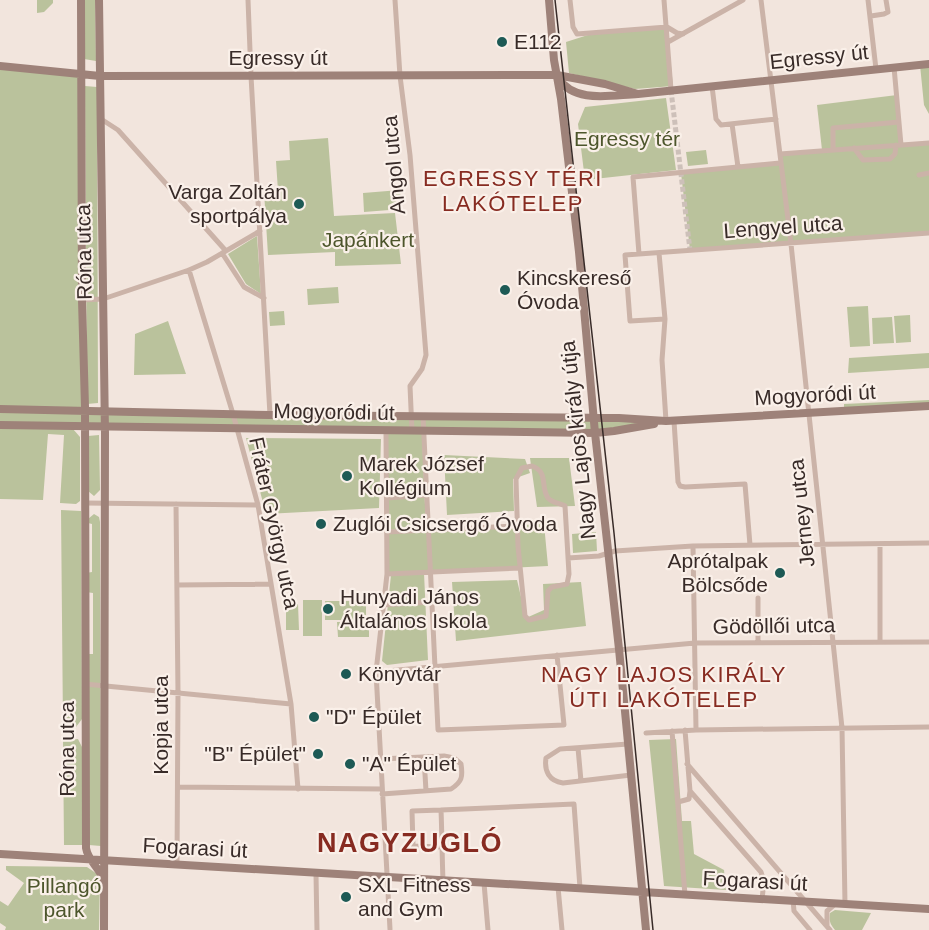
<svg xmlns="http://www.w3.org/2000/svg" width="929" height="930" font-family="Helvetica,sans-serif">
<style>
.green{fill:#bac29c}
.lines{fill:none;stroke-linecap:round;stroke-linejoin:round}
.street-tunnel{stroke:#cdc0b9;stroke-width:5;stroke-dasharray:5 2.5;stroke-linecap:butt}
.street{stroke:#cbb3a8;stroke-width:5}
.secondary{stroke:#9e8279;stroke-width:8}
.tram{stroke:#382b28;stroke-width:1.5}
.poi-dot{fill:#1d5a55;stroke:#faf0e9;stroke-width:2}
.labels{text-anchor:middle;stroke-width:4.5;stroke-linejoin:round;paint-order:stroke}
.poi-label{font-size:21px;fill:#382b28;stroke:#faf0e9;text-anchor:start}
.street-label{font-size:21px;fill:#382b28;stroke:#faf0e9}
.park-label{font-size:21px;fill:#4d562c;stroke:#faf0e9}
.neighbourhood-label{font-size:22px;letter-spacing:1.5px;fill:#872b21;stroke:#faf0e9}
.district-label{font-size:27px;font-weight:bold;letter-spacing:1.5px;fill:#872b21;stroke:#faf0e9}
</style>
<rect width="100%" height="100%" fill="#f2e5dd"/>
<path class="green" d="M37,0H53V3L44,12L37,13Z
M84,0H95L96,61L84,59Z
M667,27L673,86L635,89L569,73L566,42L591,34Z
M929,64V114L924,105L920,65Z
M0,66L81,74L85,410L666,421L614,431L0,425Z
M85,86L97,87L98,403L87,404Z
M897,95L901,144L929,143V233L690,250L681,173L781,163L780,154L822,150L817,105Z
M666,98L676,170L585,180L578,124L585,107Z
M328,138L334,216L395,213L401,264L335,266V252L268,255L264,191H278L276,161L290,160L289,141Z
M706,150L708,164L688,166L686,152Z
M400,190L402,209L364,212L363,193Z
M257,236L261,294L246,284L228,254Z
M338,287L339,303L308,305L307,289Z
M868,306L870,346L850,347L847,307Z
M284,311L285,325L270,326L269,312Z
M910,315L911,342L896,343L894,316Z
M892,317L894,343L873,344L872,318Z
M168,321L186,374L134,375L135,334Z
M929,353V368L848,373L849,358Z
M929,400V405L844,409V404Z
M0,428L73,429L80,437V501L76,504L60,503L64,435L48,434L43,500L0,499Z
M388,433H422L426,528L388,530Z
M99,435L100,490L94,496L88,491V436Z
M246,438L381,439L379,508L266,514Z
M444,455L525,459L530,473L513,479L514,511L447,515Z
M530,458H569L575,506L537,507Z
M61,510L81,511L82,719L76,727H63Z
M94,514L99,517L100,522L101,846L89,845L86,654H93V593L86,592V573L92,572V524L88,523V519Z
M544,524L548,566L387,574V532Z
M596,532L597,551L573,553L572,534Z
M424,573L428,660L387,665L382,661L391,575Z
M517,580L526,618L544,610L543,584L581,582L586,626L456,641L452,582Z
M303,600H322V636H303Z
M325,601H366V620H325Z
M298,604L299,630H286V605Z
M337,622H369V637H338Z
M78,739L83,749L84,845H64L63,740Z
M676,739L682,821H691L694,854L724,870L726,890L664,886L649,740Z
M6,866L87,867L100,876L99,930H5L6,927L0,923V901L8,906L24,883L6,870Z
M835,910L871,913L862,930H835C830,924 829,921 830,913Z"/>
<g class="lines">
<path class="street-tunnel" d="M671,90L690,250"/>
<path class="street" d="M248,0L251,76L270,415
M395,0L400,76L410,155L426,355L422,369L410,386L412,431
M570,0L573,27L577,34L667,27L677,33L683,34
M664,0L671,90
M761,0L791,244L833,642L842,728L845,904
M868,0L876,69
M871,16L884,14L888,12L886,0
M668,42L743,0
M894,67L901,145
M712,86L716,119L721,125L776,119
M101,119L118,130L226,251
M732,124L738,167
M854,148L863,160L890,159L895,154L896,145
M833,150V128L899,122
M780,154L929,143
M919,175L929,173
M222,253L244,287L264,298
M659,253L665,319L662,360L666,421
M639,254L633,177L780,163
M189,270L233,414L258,505L291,704L298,789
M82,300L103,299L189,270L207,262L260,231
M665,319L630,321L625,255L929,233
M423,416L438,730L564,725L557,655
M674,421L678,482L680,486L685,487L745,484L750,545
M386,431L387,574L376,672L390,929
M532,466C549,472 540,487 548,498C552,503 560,503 565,506L569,574L567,584L552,587L548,591L546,616L529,620L525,616L518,546L516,479L522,468Z
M387,498L427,495
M85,503L258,505
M176,504L178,693L177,864
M387,532L518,526
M880,544V642
M693,546L696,730
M568,558L599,556L615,551L693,546L929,543
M387,574L520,568
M177,585L271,584
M758,598V643
M383,605L431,602
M376,672L695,643L929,642
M85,684L291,704
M685,730L690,791L761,872L764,882L762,899
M672,731L685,895
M646,733L696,730L929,727
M628,744L560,749L546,758C544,771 549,781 563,783L631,775
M578,748L581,781
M424,757L426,791
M380,759L444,756L454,758L461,764C463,777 462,782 451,789L382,794
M687,764L830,930
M178,787L382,789
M678,802L689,799L690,791
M441,810L574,804L580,888
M442,847L413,846L412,811L441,810C442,833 442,857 443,880
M316,874L317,930
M484,883L488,930
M558,887L562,930
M793,900L794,911L810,930
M827,925V911L834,905"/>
<path class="secondary" d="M81,0L82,300L85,407L86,848C88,861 99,867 103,879
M99,0L105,434L104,930
M549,0L554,60L561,99L579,252L595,433L619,649L646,930
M0,66L100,76L557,75L605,84L638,94
M558,78C575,104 611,95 638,94L929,64
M0,409L270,415L619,418L666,421L929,406
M0,425L595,433L614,431L654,424
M0,854L929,909"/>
<path class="tram" d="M555,0L614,533L653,930"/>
</g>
<g class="poi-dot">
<circle cx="502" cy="42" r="6"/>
<circle cx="299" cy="204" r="6"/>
<circle cx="505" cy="290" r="6"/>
<circle cx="347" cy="476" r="6"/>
<circle cx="321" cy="524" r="6"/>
<circle cx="780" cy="573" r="6"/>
<circle cx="328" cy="609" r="6"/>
<circle cx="346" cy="674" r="6"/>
<circle cx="314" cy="717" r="6"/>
<circle cx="318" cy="754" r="6"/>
<circle cx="350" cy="764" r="6"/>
<circle cx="346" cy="897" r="6"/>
</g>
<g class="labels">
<g class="poi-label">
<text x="514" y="49">E112</text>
<text x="287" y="199" text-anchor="end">Varga Zoltán<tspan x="287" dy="24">sportpálya</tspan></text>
<text x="517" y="285">Kincskereső<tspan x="517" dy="24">Óvoda</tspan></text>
<text x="359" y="471">Marek József<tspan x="359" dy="24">Kollégium</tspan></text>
<text x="333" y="531">Zuglói Csicsergő Óvoda</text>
<text x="768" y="568" text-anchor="end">Aprótalpak<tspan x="768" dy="24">Bölcsőde</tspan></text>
<text x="340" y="604">Hunyadi János<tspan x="340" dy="24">Általános Iskola</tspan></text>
<text x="358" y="681">Könyvtár</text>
<text x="326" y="724">"D" Épület</text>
<text x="306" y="761" text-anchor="end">"B" Épület"</text>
<text x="362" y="771">"A" Épület</text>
<text x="358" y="892">SXL Fitness<tspan x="358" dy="24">and Gym</tspan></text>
</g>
<g class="street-label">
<text transform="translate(819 57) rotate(-6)" y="7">Egressy út</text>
<text x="278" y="65">Egressy út</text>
<text transform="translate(394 165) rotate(-95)" y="7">Angol utca</text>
<text transform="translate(783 227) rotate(-4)" y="7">Lengyel utca</text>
<text transform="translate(84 252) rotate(-91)" y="7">Róna utca</text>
<text transform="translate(815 395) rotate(-3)" y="7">Mogyoródi út</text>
<text transform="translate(334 412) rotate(1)" y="7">Mogyoródi út</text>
<text transform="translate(578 440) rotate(-96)" y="7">Nagy Lajos király útja</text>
<text transform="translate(802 513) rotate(-96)" y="7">Jerney utca</text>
<text transform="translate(274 523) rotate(78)" y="7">Fráter György utca</text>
<text transform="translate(774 626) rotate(-1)" y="7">Gödöllői utca</text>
<text transform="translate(161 725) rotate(-90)" y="7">Kopja utca</text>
<text transform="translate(67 749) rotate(-90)" y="7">Róna utca</text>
<text transform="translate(195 848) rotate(3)" y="7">Fogarasi út</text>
<text transform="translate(755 881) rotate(3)" y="7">Fogarasi út</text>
</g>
<g class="park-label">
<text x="627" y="146">Egressy tér</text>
<text x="368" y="247">Japánkert</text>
<text x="64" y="893">Pillangó<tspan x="64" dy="24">park</tspan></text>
</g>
<g class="neighbourhood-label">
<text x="513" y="186">EGRESSY TÉRI<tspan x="513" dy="25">LAKÓTELEP</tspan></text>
<text x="664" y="682">NAGY LAJOS KIRÁLY<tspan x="664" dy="25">ÚTI LAKÓTELEP</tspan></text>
</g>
<g class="district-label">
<text x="410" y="852">NAGYZUGLÓ</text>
</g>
</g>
</svg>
